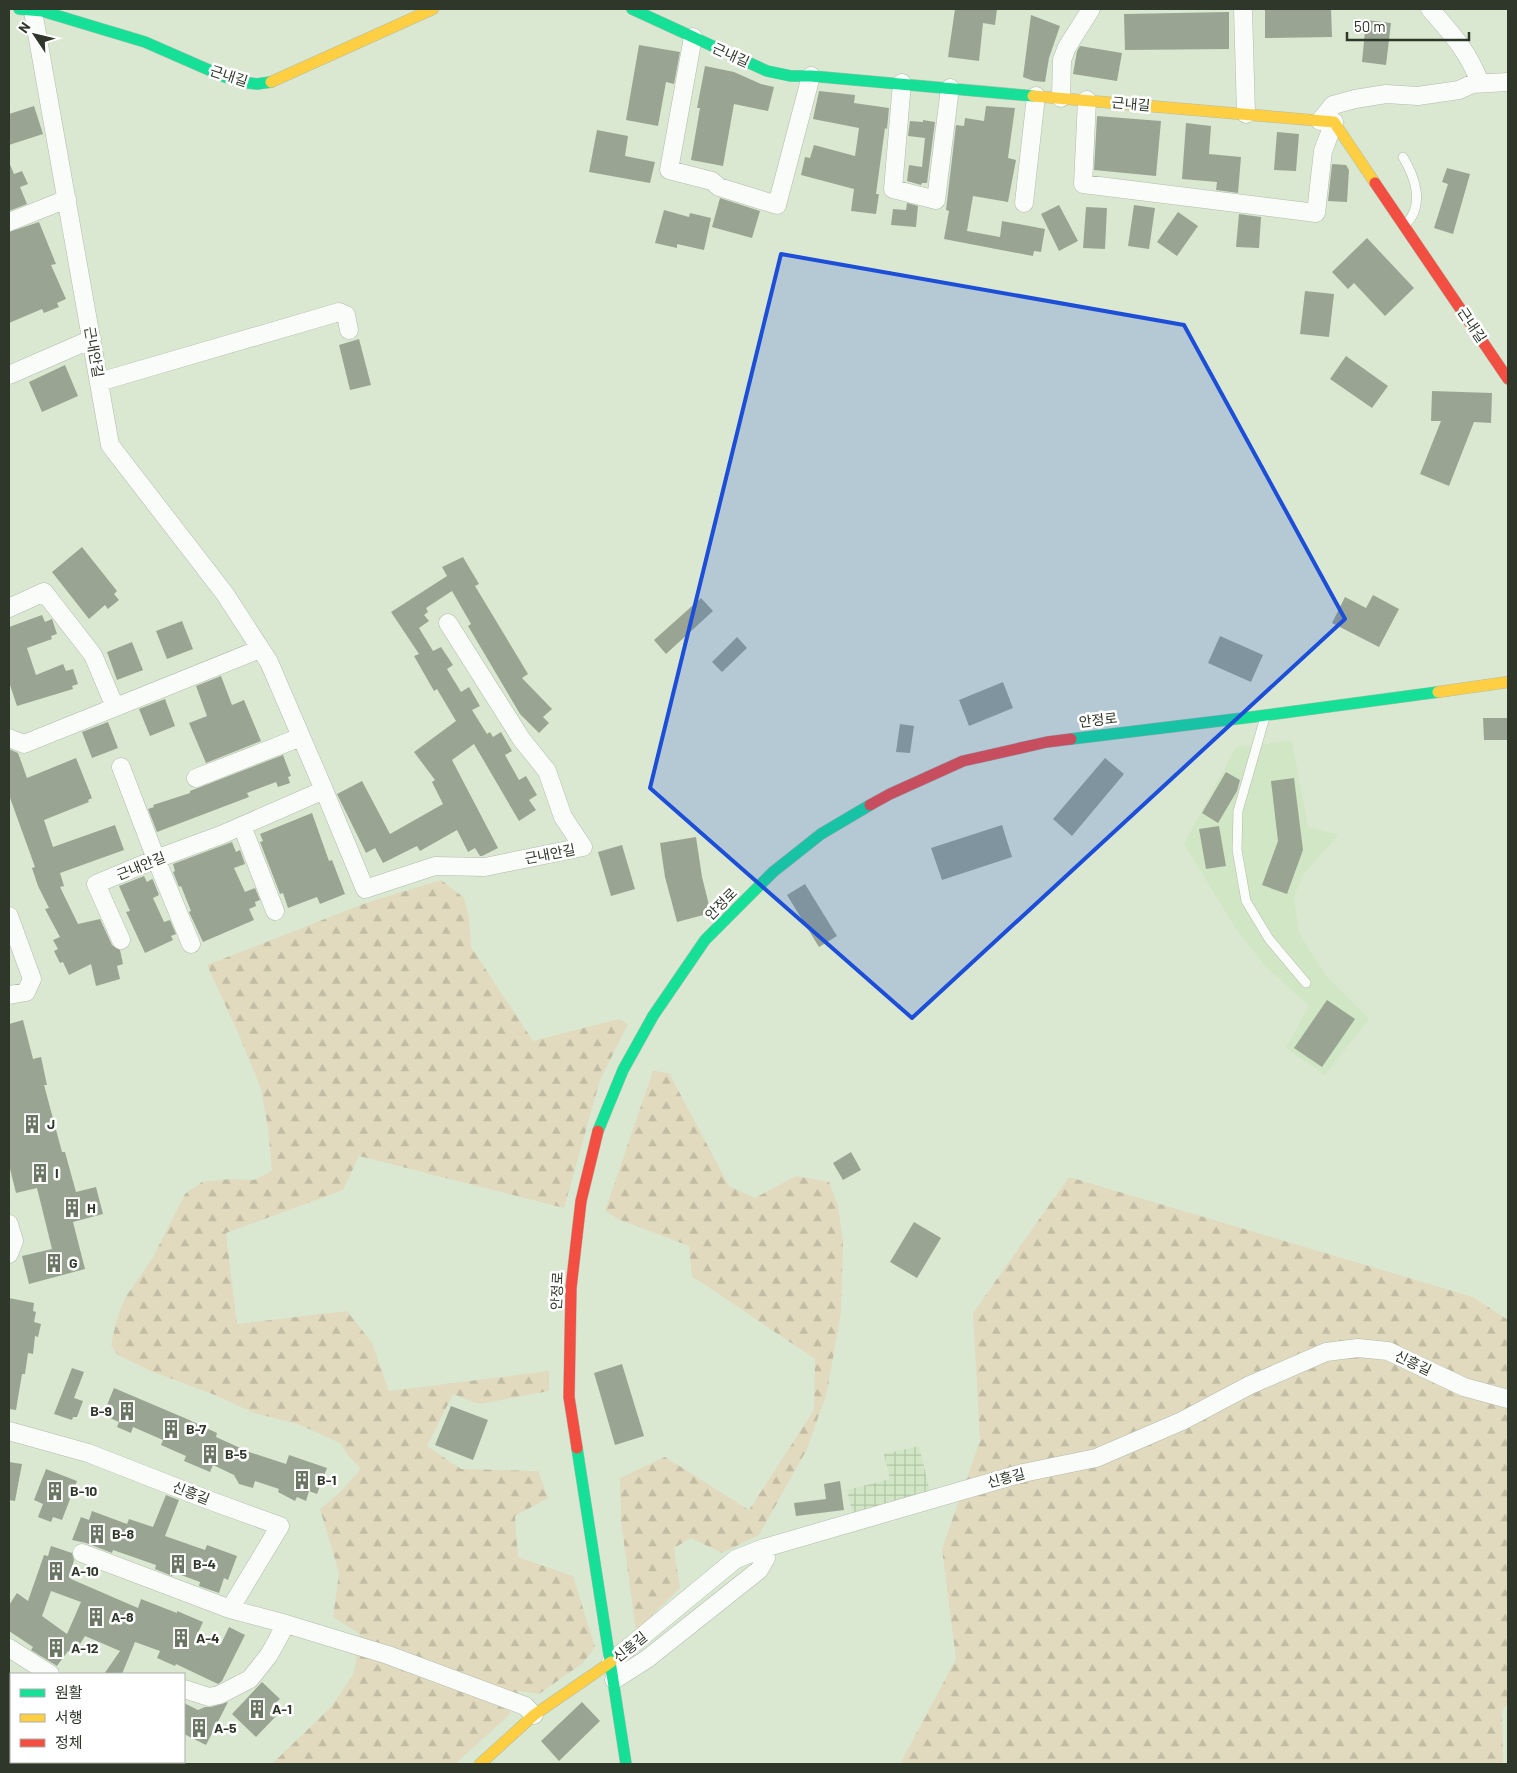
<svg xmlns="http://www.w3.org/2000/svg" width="1517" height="1773" font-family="Barlow,'Noto Sans KR',sans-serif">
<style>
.built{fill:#d0e6c4}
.industrial{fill:url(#industrial-grid)}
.forest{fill:url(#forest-firs)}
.building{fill:#99a592;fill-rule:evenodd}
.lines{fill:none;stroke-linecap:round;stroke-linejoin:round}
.lane-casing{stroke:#b1bcab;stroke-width:10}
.street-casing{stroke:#b1bcab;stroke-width:19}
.fast-casing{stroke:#b1bcab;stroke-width:12}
.slow-casing{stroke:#b1bcab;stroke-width:12}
.jam-casing{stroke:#b1bcab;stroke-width:12}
.lane{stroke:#f9fcf8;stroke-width:9}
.street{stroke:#f9fcf8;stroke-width:18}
.fast{stroke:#16e098;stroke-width:11}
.slow{stroke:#ffcf43;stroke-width:11}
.jam{stroke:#f24e42;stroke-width:11}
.marked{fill:#1d4ed8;fill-opacity:0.2;stroke:#1d4ed8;stroke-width:4;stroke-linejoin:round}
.labels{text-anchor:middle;stroke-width:5;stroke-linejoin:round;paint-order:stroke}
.street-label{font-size:14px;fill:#2e3729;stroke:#fff}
.poi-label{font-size:14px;font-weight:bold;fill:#2e3729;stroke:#fff;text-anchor:start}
</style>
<defs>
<pattern id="industrial-grid" width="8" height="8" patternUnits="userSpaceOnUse" patternTransform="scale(1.25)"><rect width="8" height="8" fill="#d0e6c4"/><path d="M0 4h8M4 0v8" fill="none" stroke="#b3c6a8"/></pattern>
<pattern id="forest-firs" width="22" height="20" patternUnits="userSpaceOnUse" patternTransform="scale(1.25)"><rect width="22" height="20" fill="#e1dabe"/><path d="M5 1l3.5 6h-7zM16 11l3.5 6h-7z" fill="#c1bca3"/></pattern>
</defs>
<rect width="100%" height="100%" fill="#dae8d2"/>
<path class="built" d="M1292,741L1308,828L1339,834L1302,876L1294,898L1299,933L1326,976L1369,1019L1325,1075L1286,1048L1309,1006L1265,966L1236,929L1184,844L1236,747Z"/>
<path class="industrial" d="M919,1446L931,1496L853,1516L847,1490L890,1479L884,1454Z"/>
<path class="forest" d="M441,880L464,898L469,918L471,947L533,1041L618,1019L628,1024L600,1080L564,1208L359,1156L343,1190L226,1233L237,1324L347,1311L372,1343L389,1391L549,1371V1391L479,1404L453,1394L427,1446L461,1469L538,1471L548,1498L515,1516L518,1557L573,1576L595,1647L583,1663L539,1694L519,1691L508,1716L455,1764H272L331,1707L354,1673L360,1634L333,1617L339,1573L320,1509L339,1493L361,1469L348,1455L340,1443L298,1424L254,1413L215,1395L151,1371L118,1355L111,1345L116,1322L125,1298L152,1259L185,1194L202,1182L231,1179L254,1180L272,1171L268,1128L261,1089L240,1037L207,965L366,903Z
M653,1071L669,1073L729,1186L755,1198L796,1176L829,1182L838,1206L843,1241L841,1312L827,1392L807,1449L759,1535L722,1553L691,1538L674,1548L680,1588L636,1631L621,1521L620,1478L665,1457L749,1510L814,1410L815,1359L692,1276L689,1246L618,1219L605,1211Z
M1069,1177L1473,1297L1508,1320V1703L1502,1711L1503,1764H900L956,1659L942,1549L980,1441L973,1313Z"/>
<path class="building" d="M955,9H997L995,25L983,23L979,61L948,57Z
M1265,9H1331L1332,37L1265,38Z
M1229,12V49L1125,50L1124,14Z
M1031,15L1060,26L1049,58L1045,82L1034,81L1023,77Z
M1366,20L1391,23L1386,65L1362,62Z
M639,45L680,52L674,84L666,82L658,126L626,120Z
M1080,46L1122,53L1117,81L1073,74L1077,51Z
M705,66L734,72L761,84L774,87L768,111L734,104L723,166L691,160L700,108H697Z
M819,91L855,95L854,103L889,108L887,129L885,128L876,194H879L876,214L851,211L854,189L801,175L805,157L810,158L814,145L855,156L859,128L813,119Z
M34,106L43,134L9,145V114Z
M986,106L1015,108L1008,158L1016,160L1008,202L973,196L967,231L1000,237L1002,221L1045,229L1041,252L1034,251L1033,256L944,239L949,211L946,210L956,125L964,126L965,118L984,121Z
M1097,116L1161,121L1156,176L1094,170Z
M923,120L935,122L927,183H922L921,185L907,181L909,165L922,167L925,138L908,136L910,121L923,122Z
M1186,123L1211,126L1209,154L1241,157L1238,193L1216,190L1217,182L1182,179Z
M597,130L628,136L625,156L655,162L650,183L589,172Z
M1277,132L1299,134L1296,171L1274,170Z
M9,162L14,174L22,171L28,184L20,187L27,204L9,211Z
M1332,164L1346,165L1349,170L1347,202L1328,201Z
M1447,168L1470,174L1453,234L1434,228L1448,184L1442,182Z
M720,198L760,211L752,238L712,227Z
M907,203L918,206L916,227L891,225L893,209L906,210Z
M1059,205L1078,241L1059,251L1041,214Z
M1134,205L1155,208L1149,249L1128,246Z
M1086,207L1107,208L1105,249L1083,248Z
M664,210L689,217L690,213L711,218L704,250L677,244V248L655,243Z
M1178,212L1198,226L1177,256L1157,242Z
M1239,214L1261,217L1259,248L1236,247Z
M39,222L56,264L51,265L66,299L57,303L59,307L44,313L42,309L9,323V232Z
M1367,238L1414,288L1385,316L1354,283L1348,289L1332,272Z
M1305,291L1334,294L1329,337L1300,334Z
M359,339L371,385L350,390L339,345Z
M1346,356L1388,386L1372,408L1330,379Z
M65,365L78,396L42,412L29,382Z
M1432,391L1492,393L1491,423L1474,422L1449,486L1420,474L1441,421H1431Z
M82,547L117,591L114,594L119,600L108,609L105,605L89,619L52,572Z
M463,557L479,584L475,586L528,674L522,678L552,709L543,717L549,723L539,733L520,714L468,626L471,624L452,591L426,608L428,612L424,615L429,621L419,628L433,651L441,647L453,665L447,669L461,692L469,687L480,706L472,710L487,734L490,732L493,737L501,732L512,751L505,755L519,780L526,776L537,795L529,800L536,810L519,821L474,744L452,760L498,848L482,856H480L475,848L468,852L457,830L420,851L417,846L383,863L375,848L366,853L337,794L362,781L390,834L443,804L432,782L435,780L414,752L456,721L437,689L434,691L414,656L419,654L391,612L447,576L442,567Z
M1373,595L1399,609L1379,647L1332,623L1345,597L1366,608Z
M701,598L713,611L666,654L654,640Z
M42,615L45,622L52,619L57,634L51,636L52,639L27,648L36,675L63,664L66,671L73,669L78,684L72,686L73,689L17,706L9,682V627Z
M182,621L193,649L167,659L156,631Z
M1220,636L1263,655L1251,682L1208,663Z
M737,637L747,648L722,672L712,662Z
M132,642L143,670L117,680L107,652Z
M221,676L232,705L244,700L261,741L206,763L189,723L207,716L196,686Z
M1003,682L1013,708L969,726L959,700Z
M165,699L175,726L150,736L139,709Z
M1483,718H1508V740H1484Z
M108,722L118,748L92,758L82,732Z
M900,724L914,726L910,753L896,752Z
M9,749L18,753L27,778L76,758L92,798L88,800L89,802L44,820L53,847L115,825L124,850L60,873L64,886L60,887L78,924L100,919L112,945L120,950L123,964L117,966L120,979L96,986L91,964L69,975L63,962L60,963L54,951L58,949L53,940L60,937L45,909L49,908L38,886L32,868L35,867L9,795Z
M283,755L291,776L288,777L290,783L278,787L276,782L247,793L249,797L157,832L148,809L154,807L153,805L190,793V791Z
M1105,758L1124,774L1072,836L1053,819Z
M1226,772L1240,780L1237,791L1218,823L1202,813Z
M1294,778L1303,850L1287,894L1262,885L1278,841L1271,781Z
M312,813L329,861L332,860L345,894L320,904L317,897L288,908L283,893L280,894L260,842L263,841L260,834Z
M1002,825L1012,857L942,880L931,848Z
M1219,826L1226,866L1206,869L1199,829Z
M696,837L702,877L711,913L677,922L665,877L660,843Z
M232,842L236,852L240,850L245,864L234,868L245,892L255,888L260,900L255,902L256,906L249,909L254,920L203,942L189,912L191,911L181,886L179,887L173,872L175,871L173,864Z
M622,845L635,889L611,896L598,852Z
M144,876L147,882L152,879L153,880L159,895L153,898L164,922L170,920L176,934L171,936L173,940L145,953L126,912L130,911L119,886Z
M805,884L837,936L819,947L787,895Z
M1327,1000L1355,1019L1322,1067L1294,1048Z
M23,1020L33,1059L41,1057L47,1085H44L62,1152H65L76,1192L96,1187L103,1214L73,1222L85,1269L29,1284L22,1256L52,1249L37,1188L16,1193L9,1165V1024Z
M851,1152L861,1170L843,1180L833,1163Z
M914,1222L941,1238L917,1278L890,1262Z
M9,1298L34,1303L33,1311L36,1312L34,1322L41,1324L38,1337L35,1336L33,1354L28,1353L25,1374H22L16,1410L9,1409Z
M622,1364L644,1436L615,1445L594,1373Z
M72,1368L84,1372L74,1398L83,1401L77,1417H73L72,1420L54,1414Z
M114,1388L187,1419L217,1433L216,1437L249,1452L286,1464L289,1455L327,1468L317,1494L309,1491L306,1501L297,1497L295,1501L278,1492L279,1489L255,1481L253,1488L239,1484L234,1475L213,1465L210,1472L184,1461L186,1456L161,1445L163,1440L133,1427L131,1433L117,1427L119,1422L103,1415Z
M451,1406L488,1420L473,1460L435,1445Z
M9,1462L22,1464L15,1501L9,1500Z
M46,1469L77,1481L62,1520L53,1517L51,1522L38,1517L43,1504L34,1500Z
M840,1481L844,1510L796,1516L794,1503L826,1499L824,1484Z
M166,1495L179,1500L165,1536L205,1550L207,1545L237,1556L228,1580L224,1578L219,1593L199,1586L200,1582L173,1572L172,1576L155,1569L156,1565L113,1550L112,1553L86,1543L72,1540L81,1517L89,1520L92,1511L127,1524L129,1519L153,1527Z
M51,1546L72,1553L74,1560L71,1571L74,1572L71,1579L138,1608L141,1599L177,1613V1611L203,1622L198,1633L221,1644L229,1627L245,1635L222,1681L218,1684L176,1664L175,1666L157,1658L160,1651L135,1642L122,1674H104L120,1651L85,1636L73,1655L68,1651L57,1666L31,1650L33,1647L9,1631V1605L17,1593L28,1601L44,1555L48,1556ZM51,1591L81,1602L67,1634L42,1616Z
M262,1682L280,1699L273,1705L280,1712L256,1737L232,1714Z
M228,1702L206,1745L184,1734V1703L198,1710L205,1707H211Z
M582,1702L600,1721L559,1761L541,1741Z"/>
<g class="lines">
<g class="lane-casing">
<path id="lane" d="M1403,157C1415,177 1425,205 1406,224
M1265,717L1238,811L1237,850L1246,901L1269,939L1306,983"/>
</g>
<g class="street-casing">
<path id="street" d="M1243,9L1246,114
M1430,9C1452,34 1468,51 1480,83
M33,11L110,445L225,594L269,662L324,790L365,889L435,866L485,867L583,847L563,817L547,771L522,740L448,623
M693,37L669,170L712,181L719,187L777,205L811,76
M902,83L893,189L936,200L950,88
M1061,98L1062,60L1067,47L1091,9
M1087,100L1083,184L1316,213L1323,151L1334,122
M1320,121L1333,105L1355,99L1386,94L1418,96L1459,90L1472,84L1508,82
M1024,203L1036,96
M9,222L67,199
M9,375L92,339
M99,382L339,312L346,315L349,330
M9,608L44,592L93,655L115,707
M9,738L24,744L260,649
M121,767L156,859L191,944
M196,778L301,737
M242,826L275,911
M9,916L32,979L26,992L9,995
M121,940L96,884L156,859L221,835L324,790
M9,1224L14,1241L9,1254
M9,1431L88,1453L206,1499L280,1526L230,1609L286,1624L388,1655L525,1706L534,1715
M82,1553L230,1609
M9,1648L50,1674
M611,1662L736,1559L764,1548L1023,1473L1096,1458L1182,1421L1250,1385L1326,1352L1358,1348L1388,1351L1464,1387L1508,1399
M614,1680L647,1659L759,1570L766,1558L764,1548
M184,1689L209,1697L219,1695L250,1679L269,1655L286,1624"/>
</g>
<g class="fast-casing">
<path id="fast" d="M19,9L42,11L145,42L225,77L241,82L257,84L271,82
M632,9L767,71L791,76H811L1033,96
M1071,739L1252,717L1438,692
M598,1131L623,1070L653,1016L705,940L773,872L821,834L870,805
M577,1448L626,1764"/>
</g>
<g class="slow-casing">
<path id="slow" d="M271,82L433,9
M1033,96L1334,122L1375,183
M1438,692L1508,682
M480,1764L534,1715L611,1662"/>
</g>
<g class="jam-casing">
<path id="jam" d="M1375,183L1508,379
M870,805L890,794L963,761L1047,742L1071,739
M577,1448L569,1397L571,1288L581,1201L598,1131"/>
</g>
<use href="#lane" class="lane"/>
<use href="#street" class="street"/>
<use href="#fast" class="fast"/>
<use href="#slow" class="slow"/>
<use href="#jam" class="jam"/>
</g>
<path class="marked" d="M781,254L1184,325L1345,619L912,1018L650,788Z"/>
<defs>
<g id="building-bare" transform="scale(1.5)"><path d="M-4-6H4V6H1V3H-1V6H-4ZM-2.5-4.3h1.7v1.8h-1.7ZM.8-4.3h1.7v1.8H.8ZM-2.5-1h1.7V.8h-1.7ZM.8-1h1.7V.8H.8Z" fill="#6a7564" stroke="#fff" stroke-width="2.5" paint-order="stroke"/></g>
</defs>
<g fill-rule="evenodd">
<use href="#building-bare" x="32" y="1124"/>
<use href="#building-bare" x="40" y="1173"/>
<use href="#building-bare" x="72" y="1208"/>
<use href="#building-bare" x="54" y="1263"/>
<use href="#building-bare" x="127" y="1411"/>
<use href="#building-bare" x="171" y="1429"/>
<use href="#building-bare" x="210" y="1454"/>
<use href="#building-bare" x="302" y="1480"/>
<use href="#building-bare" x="55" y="1491"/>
<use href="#building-bare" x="97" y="1534"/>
<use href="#building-bare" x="178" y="1564"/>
<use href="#building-bare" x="56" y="1571"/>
<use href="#building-bare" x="96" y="1617"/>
<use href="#building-bare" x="181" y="1638"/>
<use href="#building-bare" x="56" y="1648"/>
<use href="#building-bare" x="257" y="1709"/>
<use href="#building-bare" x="199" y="1728"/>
</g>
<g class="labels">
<g class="street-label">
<text transform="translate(731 55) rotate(24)" y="5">근내길</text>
<text transform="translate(229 76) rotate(18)" y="5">근내길</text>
<text transform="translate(1131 104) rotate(5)" y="5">근내길</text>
<text transform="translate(1472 325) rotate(56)" y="5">근내길</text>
<text transform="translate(94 352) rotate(80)" y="5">근내안길</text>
<text transform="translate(1098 720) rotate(-7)" y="5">안정로</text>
<text transform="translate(550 854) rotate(-11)" y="5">근내안길</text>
<text transform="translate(141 866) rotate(-22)" y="5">근내안길</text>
<text transform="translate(721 904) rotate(-45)" y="5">안정로</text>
<text transform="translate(557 1291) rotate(-87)" y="5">안정로</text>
<text transform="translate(1413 1363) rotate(25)" y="5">신흥길</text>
<text transform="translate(1006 1478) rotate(-15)" y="5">신흥길</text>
<text transform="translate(191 1493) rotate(21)" y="5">신흥길</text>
<text transform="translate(630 1647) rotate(-39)" y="5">신흥길</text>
</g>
<g class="poi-label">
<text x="47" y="1129">J</text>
<text x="55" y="1178">I</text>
<text x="87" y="1213">H</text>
<text x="69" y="1268">G</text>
<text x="112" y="1416" text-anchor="end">B-9</text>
<text x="186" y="1434">B-7</text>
<text x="225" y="1459">B-5</text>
<text x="317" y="1485">B-1</text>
<text x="70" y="1496">B-10</text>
<text x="112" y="1539">B-8</text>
<text x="193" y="1569">B-4</text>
<text x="71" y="1576">A-10</text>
<text x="111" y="1622">A-8</text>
<text x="196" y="1643">A-4</text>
<text x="71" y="1653">A-12</text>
<text x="272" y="1714">A-1</text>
<text x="214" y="1733">A-5</text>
</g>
</g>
<rect width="1517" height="1773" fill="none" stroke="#2e3729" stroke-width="20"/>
<rect x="10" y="1673" width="175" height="90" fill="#ffffff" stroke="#abafa9"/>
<rect x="20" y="1689" width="25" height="8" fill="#16e098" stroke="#abafa9"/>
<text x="55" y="1698" font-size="15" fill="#2e3729">원활</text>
<rect x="20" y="1714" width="25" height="8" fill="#ffcf43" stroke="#abafa9"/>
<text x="55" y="1723" font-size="15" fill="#2e3729">서행</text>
<rect x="20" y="1739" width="25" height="8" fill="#f24e42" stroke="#abafa9"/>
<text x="55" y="1748" font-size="15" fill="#2e3729">정체</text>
<g transform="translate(35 35) rotate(305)" stroke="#ffffff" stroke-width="4" paint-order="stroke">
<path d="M0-4L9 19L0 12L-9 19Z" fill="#2e3729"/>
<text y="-8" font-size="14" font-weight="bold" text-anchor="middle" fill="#2e3729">N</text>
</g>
<path d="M1347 32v8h122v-8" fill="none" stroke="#2e3729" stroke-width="2.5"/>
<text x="1354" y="32" font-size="15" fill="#2e3729" stroke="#ffffff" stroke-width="4" paint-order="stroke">50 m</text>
</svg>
